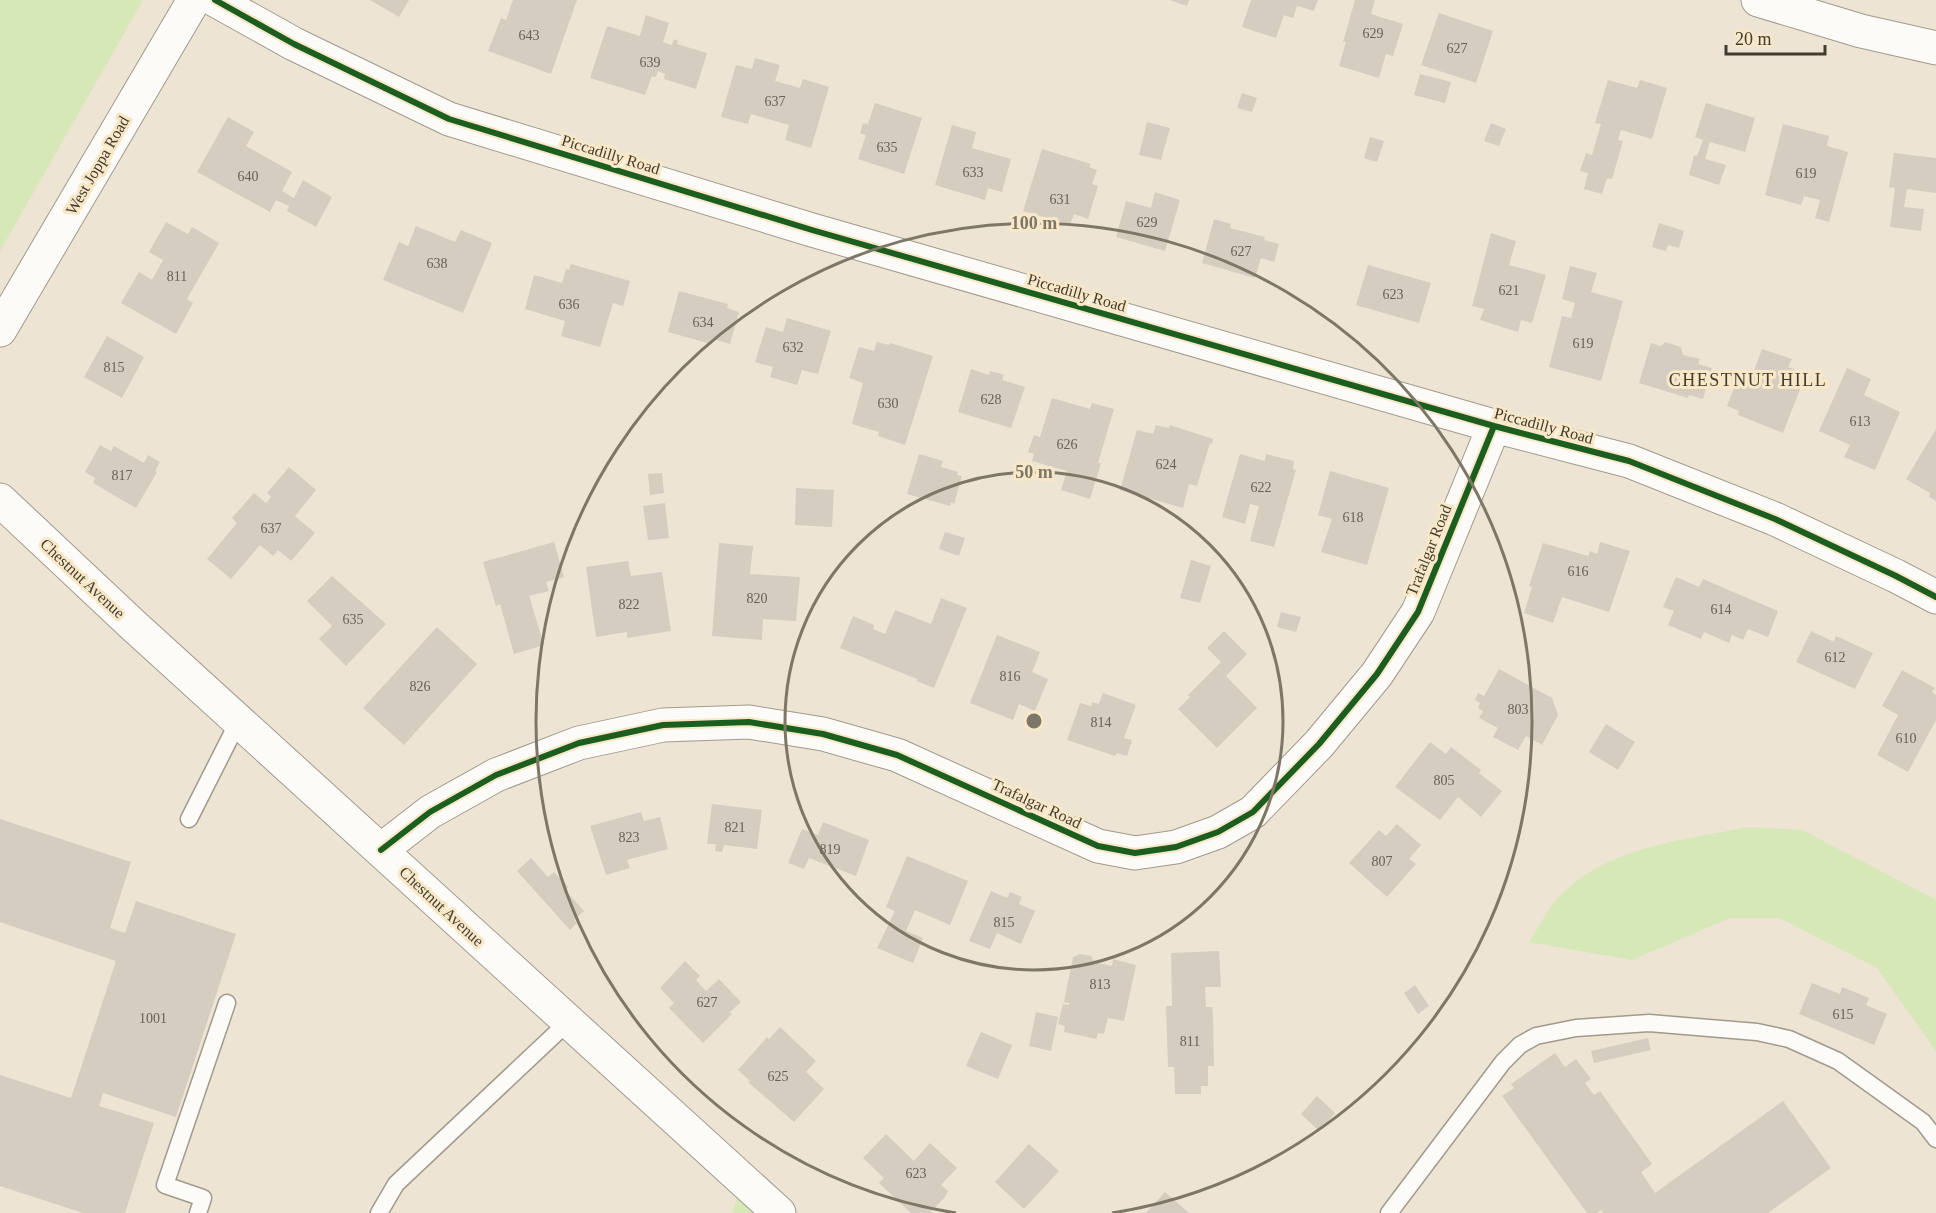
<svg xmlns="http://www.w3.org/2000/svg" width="1936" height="1213" font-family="'Times New Roman',serif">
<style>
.green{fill:#d6e7b8}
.building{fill:#d6cdc1}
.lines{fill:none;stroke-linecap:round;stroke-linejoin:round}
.lane-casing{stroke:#a19a8d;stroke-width:19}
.street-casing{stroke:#a19a8d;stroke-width:35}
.secondary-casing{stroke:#a19a8d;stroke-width:35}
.lane{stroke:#fcfbf8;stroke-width:16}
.street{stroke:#fcfbf8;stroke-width:33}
.secondary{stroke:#fcfbf8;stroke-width:33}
.cycleway-casing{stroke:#f8e8c8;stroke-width:10}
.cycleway{stroke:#1b5e20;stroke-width:6}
.ring{fill:none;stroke:#7e7768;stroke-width:3}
.labels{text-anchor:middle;stroke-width:6;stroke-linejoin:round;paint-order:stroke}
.number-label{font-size:14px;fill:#686154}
.street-label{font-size:16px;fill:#423c2f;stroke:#f8e8c8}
.neighbourhood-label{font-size:18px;letter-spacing:1.5px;fill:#423c2f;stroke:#f8e8c8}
.centre{fill:#7e7768;stroke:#f8e8c8;stroke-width:3}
.ring-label{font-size:18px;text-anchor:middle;font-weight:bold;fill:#7e7768;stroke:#f8e8c8;stroke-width:6;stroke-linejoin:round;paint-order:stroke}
</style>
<rect width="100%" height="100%" fill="#ede4d3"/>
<path class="green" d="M0,0H143L0,251Z
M1749,827L1802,830L1936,900V1051L1877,968L1780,918H1730L1632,960L1529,942C1539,928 1547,908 1560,896C1609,846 1684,840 1749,827Z
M737,1196L756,1213H733Z"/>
<path class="building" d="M370,0H409L399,17Z
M513,0H577L551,74L488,51L501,18L506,20Z
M1170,0H1189L1187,6Z
M1251,0H1318L1314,11L1297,6L1293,18L1284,15L1276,38L1242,27Z
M1355,0H1375L1371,14L1403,24L1393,56L1386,54L1379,78L1339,66L1346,42H1343Z
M1439,13L1493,31L1476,83L1421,65Z
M646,15L669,23L663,42L672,45L674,39L678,41L677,44L707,53L696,89L664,79L665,74L658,71L656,77L652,76L645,95L590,78L607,26L640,36Z
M755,58L780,65L775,81L800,88L803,79L829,87L811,148L785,140L789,125L751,114L748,124L721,117L736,65L752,69Z
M1420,74L1451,82L1445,103L1414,95Z
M1608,80L1637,88L1640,80L1667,88L1652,139L1621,130L1618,140L1623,141L1612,179L1607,178L1602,194L1584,189L1588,173L1580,171L1586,153L1592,155L1601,124L1595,123Z
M1242,93L1257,98L1252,112L1237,108Z
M875,103L922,118L904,174L858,159L866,135L860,133L863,123L868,124Z
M1706,103L1755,118L1745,152L1710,142L1705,159L1726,165L1719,185L1689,175L1694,155L1697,156L1703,140L1695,137Z
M228,117L254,132L246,146L292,172L282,191L294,198L303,180L332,197L316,227L287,211L289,206L276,200L270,212L197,172Z
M1147,122L1170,128L1161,160L1139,155Z
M1491,123L1506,129L1499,146L1484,141Z
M1783,124L1829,136L1827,146L1848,152L1829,222L1815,218L1820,200L1804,196L1801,205L1765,195Z
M952,125L976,132L972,148L1011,159L1002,192L988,188L985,200L935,185Z
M1370,137L1384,141L1377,162L1364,158Z
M1042,149L1091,164L1089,167L1097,170L1092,184L1098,186L1088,219L1074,214L1070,225L1023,211Z
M1894,153L1936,158V193L1907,189L1904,207L1924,209L1921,231L1890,227L1895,188L1889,187Z
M1155,192L1180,200L1165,251L1116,237L1126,201L1151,208Z
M1214,219L1231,224L1230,228L1265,237L1264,240L1279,244L1274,262L1261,258L1255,278L1202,263Z
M166,222L188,234L192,227L219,243L187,299L193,303L176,334L121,303L139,272L152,280L163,260L149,252Z
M1659,223L1684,231L1679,248L1668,245L1666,251L1652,247Z
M416,226L455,242L461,230L492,243L463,313L383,280L399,242L408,246Z
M1491,233L1516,241L1509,265L1546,275L1532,323L1521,320L1518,332L1480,320L1484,309L1472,306Z
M571,264L630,281L623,306L613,303L600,347L561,336L565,321L525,309L534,275L562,283L566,269L569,270Z
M1368,265L1431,283L1419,323L1356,305Z
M1570,266L1597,273L1591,292L1623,301L1601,381L1549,367L1562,316L1571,318L1575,303L1562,299Z
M679,291L728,304L727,308L739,312L730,344L713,339L711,344L668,332Z
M787,318L831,331L818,374L802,370L797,385L770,377L773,367L755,362L766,327L783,332Z
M107,336L144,357L122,398L84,377Z
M877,342L889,345L890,343L933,356L905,445L878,436L879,432L852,424L863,383L849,378L859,347L874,351Z
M1665,342L1681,347L1683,355L1700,359L1698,364L1712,368L1703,399L1689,395L1688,398L1639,383L1651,343L1661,346Z
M1762,349L1792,359L1788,367L1806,374L1783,433L1738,415L1739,411L1727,406L1737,380L1749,385Z
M1847,368L1871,379L1864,395L1900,412L1875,470L1844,457L1850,445L1819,431Z
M971,369L989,375L990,371L1004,375L1002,380L1025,387L1011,428L958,412Z
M1052,398L1090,409L1092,403L1114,409L1098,463H1101L1090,499L1061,490L1067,471L1032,461L1034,454L1028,452L1034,435L1040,437Z
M1156,425L1169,428L1170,425L1213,439L1212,444L1210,443L1197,486L1189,484L1183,508L1120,490L1137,430L1153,434Z
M1936,429V501L1929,497L1930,493L1906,479Z
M100,445L111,451L114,446L144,463L148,455L160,462L155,471L157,472L136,508L93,483L95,478L85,472Z
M919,454L943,461L941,467L958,472L957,475L962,476L954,504L951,502L950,506L907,494Z
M1240,454L1265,461L1266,454L1294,461L1293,469L1296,470L1274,547L1250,541L1259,506L1250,504L1245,524L1222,517Z
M289,467L316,490L295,516L315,533L291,561L278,550L273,556L260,545L231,579L207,559L237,523L232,518L254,493L266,503L271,497L267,493Z
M1330,471L1389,488L1367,565L1321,552L1332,519L1318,515Z
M662,473L664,493L650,495L648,474Z
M796,488L834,490L832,527L795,525Z
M665,503L669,538L648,540L643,506Z
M945,532L965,538L959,556L939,549Z
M554,542L564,577L546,582L549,591L529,596L544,645L514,654L500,604L496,606L483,562Z
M1600,542L1630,551L1609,612L1562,597L1553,623L1524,613L1532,587L1529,586L1543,543L1588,556L1590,551L1597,554Z
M719,543L753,546L750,574L800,577L796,621L763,619L762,640L712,636Z
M1191,560L1211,566L1200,603L1180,598Z
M628,561L631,576L662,572L671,631L627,638V632L596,637L586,567Z
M332,576L386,624L346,666L319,639L332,626L307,601Z
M1676,577L1699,587L1703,579L1778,611L1768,637L1748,629L1743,640L1732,635L1729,643L1704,632L1701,639L1668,625L1674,611L1663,607Z
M941,598L967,608L934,688L917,681V679L840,648L853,616L874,625L873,629L885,634L895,610L931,624Z
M1281,612L1301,617L1296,632L1277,627Z
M437,627L477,664L404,745L363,708Z
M1224,631L1247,654L1226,676L1257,708L1217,748L1178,709L1190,697L1188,695L1221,662L1207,648Z
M1811,631L1834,642L1836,636L1873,653L1855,689L1796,662Z
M997,635L1040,652L1032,672L1048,679L1035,711L1019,704L1013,720L970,703Z
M1499,669L1552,698L1558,715L1542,745L1526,736L1518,750L1493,737L1498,728L1479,718L1483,711L1478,708L1480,703L1475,700L1478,693L1484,696Z
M1902,670L1935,688L1932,692L1936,695V720L1908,772L1877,755L1898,715L1882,706Z
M1103,693L1136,705L1124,738L1132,740L1127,756L1117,753L1115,756L1067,740L1080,703L1091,706L1092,702L1099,704Z
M1606,724L1635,742L1618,770L1589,752Z
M1430,742L1446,754L1451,747L1481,770L1479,773L1502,791L1481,817L1458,797L1440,820L1395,787Z
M712,804L762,810L757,849L724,845L722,852L715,851L716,844H707Z
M641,812L644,821L660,817L668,849L627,860L630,868L606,875L590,826Z
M0,819L131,862L110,928L125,933L136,901L236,934L176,1117L103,1093L99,1106L154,1123L125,1213H83L0,1186V1075L71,1098L116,961L0,922Z
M823,822L869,840L856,876L809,858L804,869L788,863L802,829L818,835Z
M1397,824L1421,845L1409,859L1416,864L1387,897L1349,863L1379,830L1386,836Z
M907,856L968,881L950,925L915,910L906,931L923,938L913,963L877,948L895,911L886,907Z
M531,858L548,877L554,872L568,887L565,890L584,911L574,920L577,923L570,930L517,871Z
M991,891L1007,898L1010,892L1022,897L1019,904L1035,911L1021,944L997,933L990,949L969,941Z
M1219,951L1221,987H1205L1206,1007H1212L1213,1016L1214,1066H1208V1086H1201V1094H1175L1174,1067H1168L1166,1006H1172L1171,953Z
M1080,954L1091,956L1094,962L1112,966L1113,959L1136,965L1124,1021L1108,1018L1104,1034L1098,1033L1096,1039L1064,1032L1065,1026L1058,1024L1063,1004L1069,1005V1003L1064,1002L1073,957Z
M685,961L700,976L696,980L706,991L719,979L741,1002L730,1012L732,1014L703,1043L669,1008L674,1003L660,988Z
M1812,983L1840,994L1842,987L1869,998L1866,1005L1887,1014L1874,1045L1799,1014Z
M1415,985L1429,1006L1418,1014L1404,993Z
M1036,1012L1058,1017L1051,1051L1029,1046Z
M780,1027L816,1061L806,1072L824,1089L794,1122L748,1082L750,1081L738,1070L767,1037L769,1039Z
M981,1032L1012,1045L998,1079L966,1066Z
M1648,1038L1651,1050L1594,1063L1591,1051Z
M1555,1053L1565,1067L1576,1059L1591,1079L1585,1083L1594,1095L1600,1091L1652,1164L1641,1172L1655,1193L1783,1101L1831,1168L1768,1213H1603L1601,1210L1597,1213H1587L1502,1096L1514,1088L1511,1084Z
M1317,1096L1335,1113L1319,1131L1301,1114Z
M886,1134L914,1161L930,1143L957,1168L941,1185L948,1191L945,1197L930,1213H911L879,1183L884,1178L863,1158Z
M1029,1144L1059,1171L1024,1209L995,1182Z
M1165,1192L1189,1213H1146Z"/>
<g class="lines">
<g class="lane-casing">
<path id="lane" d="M189,819L239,720
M198,1213L203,1198L165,1185L227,1003
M379,1213L396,1184L568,1022
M1389,1213L1503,1062L1520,1045L1536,1036L1576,1028L1649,1023L1757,1032L1789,1039L1838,1061L1923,1122L1936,1139"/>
</g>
<g class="street-casing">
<path id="street" d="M215,0L294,44L449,119L812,230L1494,426L1629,461L1775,519L1896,576L1936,597
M1758,0L1861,31L1936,48
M0,500L133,625L779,1213
M381,850L430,812L496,775L579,743L663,725L749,722L823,734L897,755L1098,846L1135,853L1176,847L1218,832L1253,812L1319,744L1377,674L1418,612L1494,426"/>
</g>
<g class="secondary-casing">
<path id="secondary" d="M0,330L194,0"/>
</g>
<use href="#lane" class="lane"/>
<use href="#street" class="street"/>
<use href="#secondary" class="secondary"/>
<g class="cycleway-casing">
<path id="cycleway" d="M215,0L294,44L449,119L812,230L1494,426L1629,461L1775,519L1896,576L1936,597
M381,850L430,812L496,775L579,743L663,725L749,722L823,734L897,755L1098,846L1135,853L1176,847L1218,832L1253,812L1319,744L1377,674L1418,612L1494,426"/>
</g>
<use href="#cycleway" class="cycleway"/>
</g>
<g class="ring">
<circle cx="1034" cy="721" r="249"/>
<path d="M956 1213A498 498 0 1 1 1112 1213"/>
</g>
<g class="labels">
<g class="number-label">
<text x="1373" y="38">629</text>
<text x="529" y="40">643</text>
<text x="1457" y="53">627</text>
<text x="650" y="67">639</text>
<text x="775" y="106">637</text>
<text x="887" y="152">635</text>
<text x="973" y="177">633</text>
<text x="1806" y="178">619</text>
<text x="248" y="181">640</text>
<text x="1060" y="204">631</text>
<text x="1147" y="227">629</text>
<text x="1241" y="256">627</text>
<text x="437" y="268">638</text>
<text x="177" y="281">811</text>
<text x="1509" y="295">621</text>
<text x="1393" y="299">623</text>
<text x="569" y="309">636</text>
<text x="703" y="327">634</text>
<text x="1583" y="348">619</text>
<text x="793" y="352">632</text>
<text x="114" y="372">815</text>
<text x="991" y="404">628</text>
<text x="888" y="408">630</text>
<text x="1860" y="426">613</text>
<text x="1067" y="449">626</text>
<text x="1166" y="469">624</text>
<text x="122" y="480">817</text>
<text x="1261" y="492">622</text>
<text x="1353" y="522">618</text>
<text x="271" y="533">637</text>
<text x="1578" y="576">616</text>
<text x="757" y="603">820</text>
<text x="629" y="609">822</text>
<text x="1721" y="614">614</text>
<text x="353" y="624">635</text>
<text x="1835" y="662">612</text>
<text x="1010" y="681">816</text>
<text x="420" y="691">826</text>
<text x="1518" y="714">803</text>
<text x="1101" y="727">814</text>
<text x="1906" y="743">610</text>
<text x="1444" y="785">805</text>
<text x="735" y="832">821</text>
<text x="629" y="842">823</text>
<text x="830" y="854">819</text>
<text x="1382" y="866">807</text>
<text x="1004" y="927">815</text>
<text x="1100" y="989">813</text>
<text x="707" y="1007">627</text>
<text x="1843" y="1019">615</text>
<text x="153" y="1023">1001</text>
<text x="1190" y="1046">811</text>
<text x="778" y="1081">625</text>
<text x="916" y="1178">623</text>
</g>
<g class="street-label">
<text transform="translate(611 154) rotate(17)" y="6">Piccadilly Road</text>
<text transform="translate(97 165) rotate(-60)" y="6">West Joppa Road</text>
<text transform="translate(1077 292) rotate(16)" y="6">Piccadilly Road</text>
<text transform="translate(1544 425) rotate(15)" y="6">Piccadilly Road</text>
<text transform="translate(1428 550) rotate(-68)" y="6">Trafalgar Road</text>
<text transform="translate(83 578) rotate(43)" y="6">Chestnut Avenue</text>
<text transform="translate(1037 803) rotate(25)" y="6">Trafalgar Road</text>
<text transform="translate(442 906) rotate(43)" y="6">Chestnut Avenue</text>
</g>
<g class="neighbourhood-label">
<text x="1748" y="386">CHESTNUT HILL</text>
</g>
</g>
<circle cx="1034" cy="721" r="9" class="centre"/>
<g class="ring-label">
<text x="1034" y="229">100 m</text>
<text x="1034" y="478">50 m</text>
</g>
<path d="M1726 45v9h99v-9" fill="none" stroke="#423c2f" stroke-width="3"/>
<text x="1735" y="45" font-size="18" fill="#423c2f" stroke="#f8e8c8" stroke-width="4.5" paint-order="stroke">20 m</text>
</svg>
